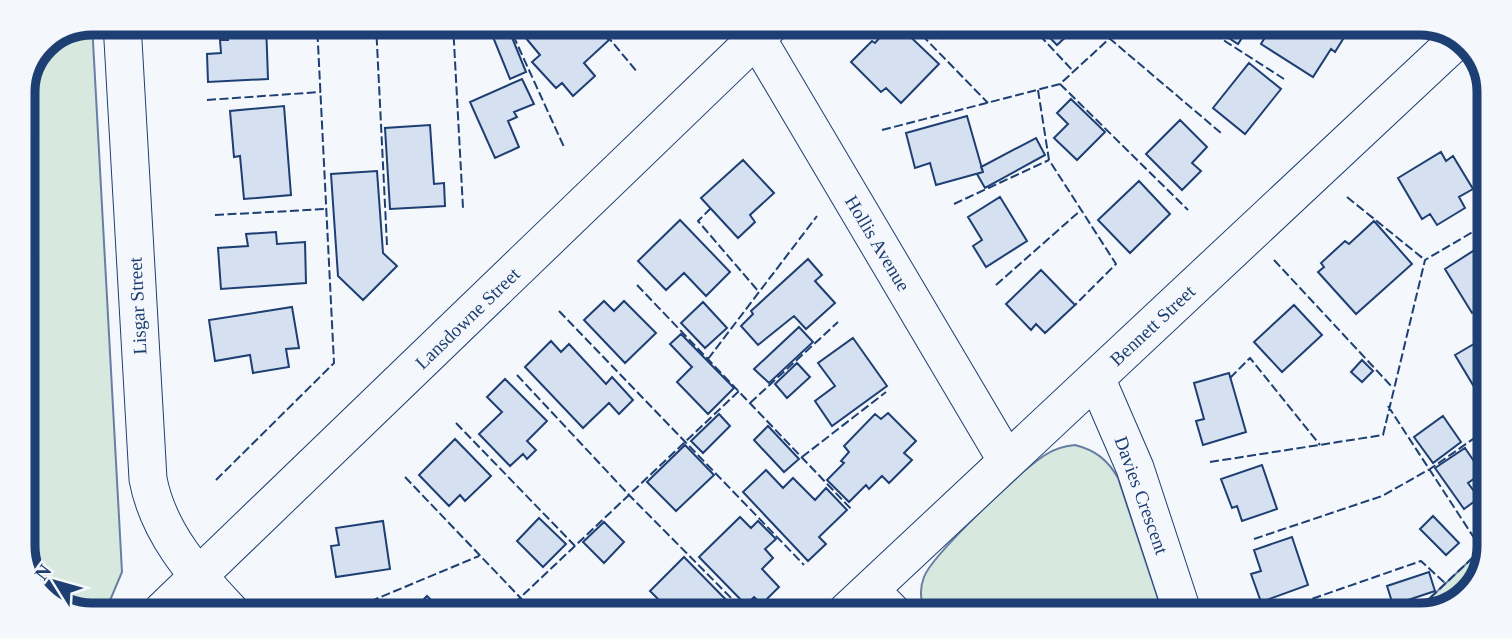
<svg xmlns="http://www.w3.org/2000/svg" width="1512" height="638" font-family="'Times New Roman',serif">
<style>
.green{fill:#d7e8df;stroke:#687fa3;stroke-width:2}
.building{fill:#d5e0f0;stroke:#1d3f73;stroke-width:2}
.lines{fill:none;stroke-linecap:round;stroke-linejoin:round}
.minor-casing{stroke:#1d3f73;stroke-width:39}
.minor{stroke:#f4f7fb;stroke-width:37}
.fence{stroke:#1d3f73;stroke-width:2;stroke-dasharray:9 3.5;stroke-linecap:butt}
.labels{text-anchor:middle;stroke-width:5;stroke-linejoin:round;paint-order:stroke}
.street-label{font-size:19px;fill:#1d3f73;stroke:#f4f7fb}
.rim{fill:none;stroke:#1d3f73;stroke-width:9}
</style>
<rect width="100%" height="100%" fill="#f4f7fb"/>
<path class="green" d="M92,23L122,572L106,610H66L37,588L23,551V88L43,43Z
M1075,445C1095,450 1108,460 1118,478L1163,614L926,613C920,601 919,590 924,577C932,555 1022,470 1045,455C1054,449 1064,446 1075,445Z
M1484,547V572L1459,603L1421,615H1412Z"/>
<path class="building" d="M227,23H266L268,79L208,82L207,54L221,53L220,40H228Z
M539,24H548L559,37L573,25H595L609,40L584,63L595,76L573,96L562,83L556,88L532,62L540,55L525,37Z
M620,25H640L629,34Z
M883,26H899L939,64L901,103L886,88L881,92L851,62L872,41L875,43L882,35L878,31Z
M931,26H955L943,38Z
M1055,26H1061L1069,34L1057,45L1047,35Z
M1212,27H1249L1238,44Z
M1271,27H1295L1300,30L1302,27H1342L1348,31L1335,52L1331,49L1313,77L1261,44Z
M509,30L526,72L510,79L493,37Z
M1249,63L1281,89L1245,134L1213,108Z
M522,79L534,104L514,112L517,117L508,121L519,147L495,158L470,102Z
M1071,99L1105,132L1077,160L1054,138L1068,124L1057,113Z
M284,106L291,195L244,199L240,156L234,157L230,111Z
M967,116L983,172L936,185L930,163L915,168L906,133Z
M1180,120L1207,147L1192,163L1201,171L1182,190L1146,154Z
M430,125L434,184L444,183L445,206L390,209L385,128Z
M1036,138L1045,155L985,188L977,174L983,172L981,167Z
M1441,152L1446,161L1453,156L1473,189L1459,197L1465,208L1437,225L1430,214L1422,219L1398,178Z
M743,160L774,193L750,215L755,222L738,238L701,198Z
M377,171L383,253L397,266L363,300L338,276L331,174Z
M1139,181L1170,214L1130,253L1098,220Z
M1000,197L1027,241L986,267L973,246L982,240L968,217Z
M680,220L730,272L706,296L684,273L666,290L638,261Z
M1374,221L1412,264L1356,314L1318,272L1324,267L1321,263L1345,241L1349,244Z
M276,232L277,244L305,242L306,283L221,289L218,248L248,246L246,234Z
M1487,242V304L1472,313L1445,269Z
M808,259L822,275L815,281L835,303L806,329L794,316L758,345L741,326L753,314L751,311Z
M1041,270L1075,305L1045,333L1036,324L1031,330L1006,304Z
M604,301L614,311L624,301L656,333L625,363L584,320Z
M703,302L727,328L705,348L681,323Z
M1294,305L1322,335L1282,372L1254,342Z
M292,307L299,348L286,349L289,367L253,373L250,355L215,361L209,320Z
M799,327L813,342L769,383L754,369Z
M681,334L734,388L708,414L677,382L692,367L670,344Z
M1486,337L1487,338L1485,405L1455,355Z
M853,338L887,386L832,426L815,401L835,386L818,363Z
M551,341L561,352L569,344L606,384L612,377L633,400L619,414L609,403L583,428L525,367Z
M1362,360L1373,371L1362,382L1351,372Z
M797,363L810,377L787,398L775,384Z
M1229,373L1246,432L1203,445L1196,421L1204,419L1194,383Z
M505,379L547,421L527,441L536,450L527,459L523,454L510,466L479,434L502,412L487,397Z
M888,413L916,441L904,453L912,460L889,483L882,476L869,489L866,485L849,502L827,480L844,463L841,461L849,452L844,446L875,414L881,419Z
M719,414L730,426L703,453L691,441Z
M1443,416L1461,442L1433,463L1414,437Z
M768,426L799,459L784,472L754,440Z
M455,439L491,476L465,501L460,495L449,506L419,475Z
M685,445L714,475L676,511L647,482Z
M1465,448L1482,473L1468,483L1479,498L1464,509L1435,468Z
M1262,465L1277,509L1242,521L1237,506L1232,508L1221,479Z
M766,470L783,488L793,478L815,500L826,488L847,510L819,537L826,544L808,561L743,492Z
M1433,516L1459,543L1446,555L1420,529Z
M740,517L751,528L758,521L776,539L765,549L773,558L762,569L779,587L762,604L754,597L746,605L699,557Z
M539,518L566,544L543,567L517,541Z
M383,521L390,569L336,577L331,546L339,545L336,528Z
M604,522L624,542L604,563L583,542Z
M1292,537L1308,585L1261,602L1251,574L1261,571L1254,550Z
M684,557L739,613L654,612L663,604L650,591Z
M1429,572L1435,591L1393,605L1387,586Z
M427,596L441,610L440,612L412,611Z"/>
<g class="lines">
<g class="minor-casing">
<path id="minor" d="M122,23L148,479C158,532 193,572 230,611
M749,25L1007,461
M1096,378L1135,468L1183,614
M870,590L893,613
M162,611L770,25
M845,613L1459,38"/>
</g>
<use href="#minor" class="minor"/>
<path class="fence" d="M376,24L387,245
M453,24L463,208
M508,24L564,147
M598,25L638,73
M913,26L988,103
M1031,26L1074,72
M1203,27L1284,79
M1109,38L1221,133
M1060,84L1188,210
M1038,90L1049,160L1116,264L1075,305
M207,100L321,92
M882,130L1060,84L1122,27
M1347,197L1425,260
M954,204L1049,160
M711,208L698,221L759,292
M215,215L326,209
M1274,260L1393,388
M637,285L853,511
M996,285L1081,210
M559,311L804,565
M708,359L817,216
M517,375L630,496L746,613
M1230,378L1250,358L1320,445
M750,403L838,322
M1388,406L1482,550
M456,423L575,546
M802,457L886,392
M1210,462L1383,435L1425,260L1488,223
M405,477L534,612
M216,480L334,363L317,24
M1254,539L1382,496L1430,469L1486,430
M347,611L479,556
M1277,611L1421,561L1446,584
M505,612L739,391
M1412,615L1484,547"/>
</g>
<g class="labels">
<g class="street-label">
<text transform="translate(878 243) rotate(59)" y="7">Hollis Avenue</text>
<text transform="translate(137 306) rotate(-93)" y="7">Lisgar Street</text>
<text transform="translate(467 318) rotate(-44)" y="7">Lansdowne Street</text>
<text transform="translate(1152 325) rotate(-43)" y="7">Bennett Street</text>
<text transform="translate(1142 495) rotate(70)" y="7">Davies Crescent</text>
</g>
</g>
<path d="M0 0H1512V638H0ZM92 35H1420A57 57 0 0 1 1477 92V546A57 57 0 0 1 1420 603H92A57 57 0 0 1 35 546V92A57 57 0 0 1 92 35Z" fill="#f4f7fb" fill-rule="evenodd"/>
<path class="rim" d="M92 35H1420A57 57 0 0 1 1477 92V546A57 57 0 0 1 1420 603H92A57 57 0 0 1 35 546V92A57 57 0 0 1 92 35Z"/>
<g transform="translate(56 582) rotate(307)" stroke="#f4f7fb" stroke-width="5" paint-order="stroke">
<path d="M0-5L12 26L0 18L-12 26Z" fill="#1d3f73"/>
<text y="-10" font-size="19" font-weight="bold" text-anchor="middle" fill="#1d3f73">N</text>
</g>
</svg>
